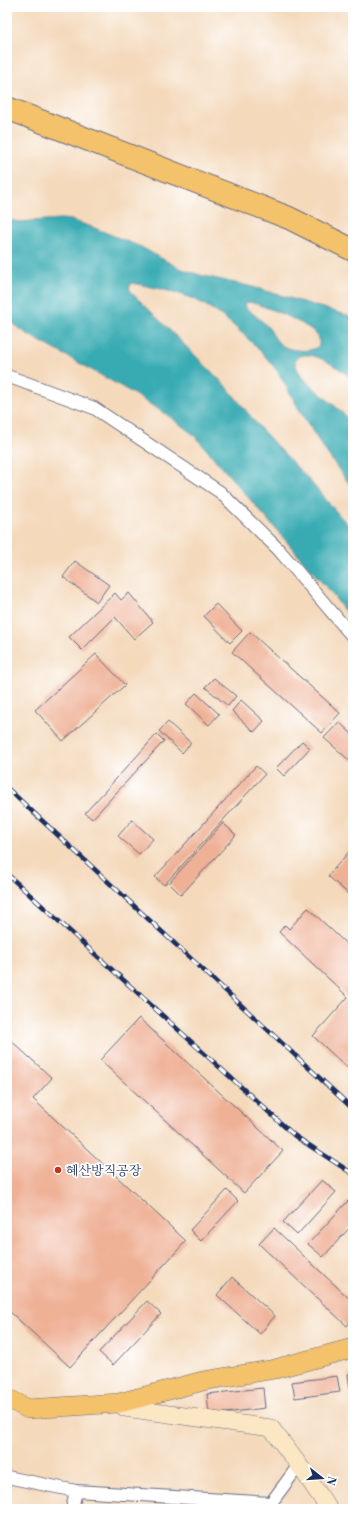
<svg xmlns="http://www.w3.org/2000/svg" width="360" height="1516" font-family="'Libre Bodoni','Noto Serif KR',serif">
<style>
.water{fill:#39abb2;stroke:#2a6d88;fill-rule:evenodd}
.building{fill:#efb196}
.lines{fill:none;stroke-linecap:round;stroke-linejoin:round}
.street-casing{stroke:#676a7f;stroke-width:14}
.secondary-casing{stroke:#676a7f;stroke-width:18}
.primary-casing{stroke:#676a7f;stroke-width:20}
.highway-casing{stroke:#676a7f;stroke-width:24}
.street{stroke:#fff;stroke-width:12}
.secondary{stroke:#fbe7c3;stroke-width:17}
.primary{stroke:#f4c26a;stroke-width:19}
.highway{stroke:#f4c26a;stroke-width:22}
.rail-casing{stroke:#1b2f5e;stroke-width:4.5}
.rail{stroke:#fff;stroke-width:3;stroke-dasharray:9;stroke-linecap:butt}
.poi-dot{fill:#c8321e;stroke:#fff;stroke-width:1.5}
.labels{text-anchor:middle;stroke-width:3.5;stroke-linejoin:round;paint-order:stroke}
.poi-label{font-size:13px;fill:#1b2f5e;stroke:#fff;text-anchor:start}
</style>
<rect width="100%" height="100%" fill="#fff"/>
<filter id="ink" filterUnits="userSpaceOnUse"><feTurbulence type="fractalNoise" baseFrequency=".025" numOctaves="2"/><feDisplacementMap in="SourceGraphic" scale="8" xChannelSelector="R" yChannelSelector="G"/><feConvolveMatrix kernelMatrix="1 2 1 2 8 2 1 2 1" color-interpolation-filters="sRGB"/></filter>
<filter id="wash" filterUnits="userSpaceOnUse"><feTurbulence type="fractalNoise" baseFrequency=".012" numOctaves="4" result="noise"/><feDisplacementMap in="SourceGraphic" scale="16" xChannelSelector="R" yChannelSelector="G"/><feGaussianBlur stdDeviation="0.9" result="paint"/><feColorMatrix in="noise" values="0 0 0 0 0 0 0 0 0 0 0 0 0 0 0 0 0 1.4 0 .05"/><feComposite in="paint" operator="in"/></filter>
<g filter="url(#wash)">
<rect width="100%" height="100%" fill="#f4d9bb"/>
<path class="water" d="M7,219L18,222L61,219L71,220L92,227L141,247L179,268L200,275L253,287L353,317V379C341,370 308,344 295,360C295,382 341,404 351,424C356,434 353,476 353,489C335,465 318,441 303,416C294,401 286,385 277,371C263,351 226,316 205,305C185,293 160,289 138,284L132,283L129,288L132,293L227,387L260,428L309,480L353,531V622L332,594L287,542L193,434L166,414L124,388L29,335L17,327L7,317ZM248,302C259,303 305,323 313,331C318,335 321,341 318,347C308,353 287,351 279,343C274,338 272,332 268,327C262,320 253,314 246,308L245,304Z"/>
<g id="blocks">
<path class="building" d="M75,561L109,585L97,602L63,577Z
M115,593L121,600L129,593L153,622L134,639L115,617L82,650L69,637Z
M216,604L242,631L230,643L204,616Z
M250,632L340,713L322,733L232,652Z
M96,654L125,685L63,741L35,710Z
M214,678L236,696L228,706L205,687Z
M196,693L219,714L209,725L186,704Z
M241,700L264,721L254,732L232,711Z
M168,722L191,743L182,753L159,731Z
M339,722L353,735V760L351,762L324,738Z
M157,734L164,741L92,819L85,813Z
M302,741L310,748L284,776L276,768Z
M256,766L265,774L164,885L155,877Z
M132,820L153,839L139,854L118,836Z
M223,823L236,835L181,895L169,883Z
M353,847V898L328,876Z
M308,908L353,950V1073L313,1036L348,997L279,932L285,925L289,929Z
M139,1018L283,1151L244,1193L100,1060Z
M7,1037L52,1078L33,1099L186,1241L70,1367L7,1309Z
M322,1180L336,1192L297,1235L283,1222Z
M227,1190L238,1201L201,1241L190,1230Z
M348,1201L353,1206V1224L323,1257L308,1244Z
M274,1228L353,1302V1319L347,1326L259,1244Z
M232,1277L275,1316L260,1334L217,1295Z
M147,1301L161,1314L113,1365L99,1352Z
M353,1373V1388L350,1389L348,1374Z
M337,1376L340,1392L295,1398L292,1382Z
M263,1388L265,1408L209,1415L207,1394Z"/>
</g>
</g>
<g filter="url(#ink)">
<use href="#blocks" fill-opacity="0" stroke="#676a7f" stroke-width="1"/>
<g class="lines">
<g class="street-casing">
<path id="street" d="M10,377L94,408L220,492L279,550L353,637
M7,1477L76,1491L271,1503
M72,1509L76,1491
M270,1509L271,1503L299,1465"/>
</g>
<g class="secondary-casing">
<path id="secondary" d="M119,1403L125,1408L271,1428L299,1465L329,1509"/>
</g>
<g class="primary-casing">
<path id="primary" d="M7,1398L28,1409L119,1403L203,1381L275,1369L353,1348"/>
</g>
<g class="highway-casing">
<path id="highway" d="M7,108L289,218L353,250"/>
</g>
<use href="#street" class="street"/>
<use href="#secondary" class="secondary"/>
<use href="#primary" class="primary"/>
<use href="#highway" class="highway"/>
<g class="rail-casing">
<path id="rail" d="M7,788L353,1109
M7,874L295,1136L353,1174"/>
</g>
<use href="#rail" class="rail"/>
</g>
</g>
<circle class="poi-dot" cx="58" cy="1170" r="4"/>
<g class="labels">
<g class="poi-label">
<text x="66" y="1175">혜산방직공장</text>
</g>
</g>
<rect width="360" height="1516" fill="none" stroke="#fff" stroke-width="24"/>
<g transform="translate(322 1478) rotate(107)" stroke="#ffffff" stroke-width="3" paint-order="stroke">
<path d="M0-3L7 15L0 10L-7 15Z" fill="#1b2f5e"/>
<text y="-6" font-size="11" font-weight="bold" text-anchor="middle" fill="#1b2f5e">N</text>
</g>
</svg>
